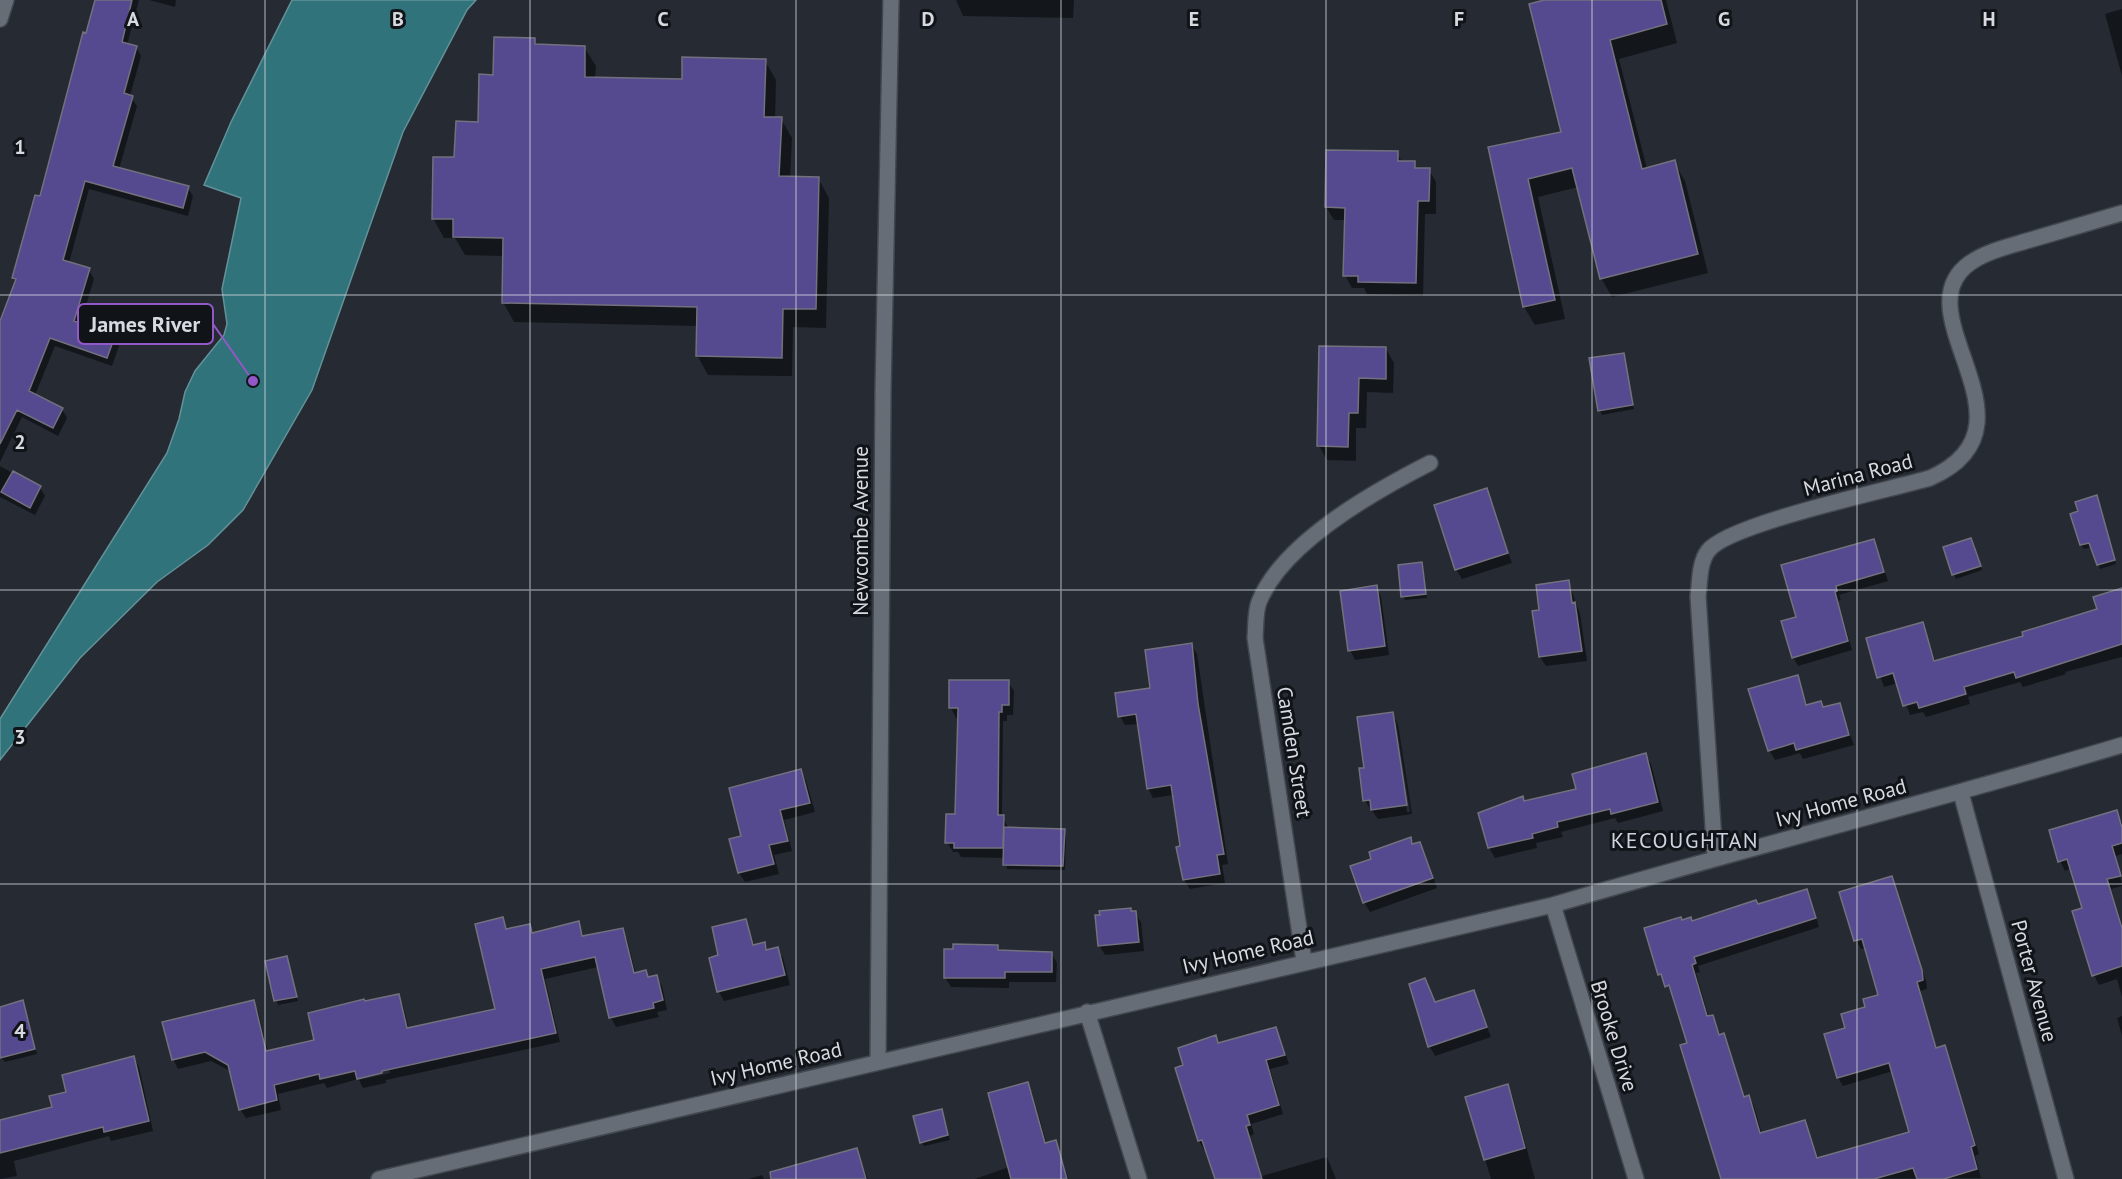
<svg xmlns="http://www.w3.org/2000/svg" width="2122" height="1179" font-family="'PT Sans',sans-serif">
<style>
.water{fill:#31737a;stroke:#639299;stroke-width:1.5}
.shadow{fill:#0007;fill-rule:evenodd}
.building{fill:#554990;stroke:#72717d;stroke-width:1.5}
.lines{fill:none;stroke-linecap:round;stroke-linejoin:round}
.street-casing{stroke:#42474e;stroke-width:18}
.street{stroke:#676d77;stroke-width:15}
.grid{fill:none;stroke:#d7dae0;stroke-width:1.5;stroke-opacity:0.55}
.labels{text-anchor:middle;stroke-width:6;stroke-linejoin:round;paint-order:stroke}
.street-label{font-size:21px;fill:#d7dae0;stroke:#101317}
.neighbourhood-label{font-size:22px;letter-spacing:1.5px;fill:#cdd4e0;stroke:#101317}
.grid-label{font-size:20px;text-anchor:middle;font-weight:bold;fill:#d7dae0;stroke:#101317;stroke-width:6;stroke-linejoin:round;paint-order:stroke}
.leader{fill:none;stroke:#9258c7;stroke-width:2}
.callout-dot{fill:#9258c7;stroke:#101317;stroke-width:2}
.callout{fill:#101317;stroke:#9258c7;stroke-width:2}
.callout-label{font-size:22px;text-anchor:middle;font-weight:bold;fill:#d7dae0}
</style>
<rect width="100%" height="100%" fill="#252a33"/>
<path class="water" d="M292,0H476L467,10L403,132L312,390L243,510L208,545L157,582L80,658L0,760V719L167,453L179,419L185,392L195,371L224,335L227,324L222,289L241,198L204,185L231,122Z"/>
<path class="shadow" d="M97,0H139L127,45L136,47L141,56L130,96L137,106L119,169L188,188L193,196L188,216L89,189L69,263L89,270L94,279L80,325L114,337L119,346L112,366L55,346L35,395L62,409L67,418L58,436L22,417L0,462V325L16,283L13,278L41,198Z
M149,0H176L175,7Z
M956,0H1074L1073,18L963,16Z
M1550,0H1666L1677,43L1619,59L1647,169L1674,162L1685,181L1708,273L1612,297L1601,278L1578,187L1538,197L1565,319L1535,325L1524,307L1490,149L1563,133Z
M2122,9V76L2105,14Z
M534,40L538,46L584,47L596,66L595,78L683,81L765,61L776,80L775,119H781L792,138L790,178H818L829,198L826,328L793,327L792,376L708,375L697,355L698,326L514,322L503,302L504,256L465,255L455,238H444L433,218L456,159L479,123L495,76Z
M1327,152L1397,153L1402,162L1414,163L1418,170H1429L1436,182V214H1425L1423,296L1367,294L1364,288H1352L1345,275L1346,220H1334L1326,207Z
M1320,348L1386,349L1394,363L1393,393L1367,392L1366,428H1356V461L1327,460L1319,446Z
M1623,354L1634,409L1602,415L1600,411Z
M0,466L40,488L45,496L35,515L0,497Z
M1486,490L1512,563L1462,579L1456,569Z
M2099,501L2116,564L2100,569L2092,547L2084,549L2081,545L2072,515Z
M1874,540L1888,581L1839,595L1841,600L1838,601L1852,650L1798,666L1793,657L1797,618Z
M1973,544L1982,570L1956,579L1954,574Z
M1422,563L1427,598L1405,600L1403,596Z
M1568,581L1580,614L1587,661L1546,666L1540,657L1541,611Z
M1376,587L1381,597L1389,655L1355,660L1350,650Z
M2122,589V657L2065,672L2066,674L2023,687L2020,682L1968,697L1970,704L1926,717L1923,712L1910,715L1898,683L1884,687L1867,639L1923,624L1936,662L2025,637L2099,610Z
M1191,644L1197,654L1228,864L1222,865L1225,883L1190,889L1184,880L1174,795L1153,798L1148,788L1139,724L1125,725L1120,716L1152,689Z
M1797,676L1808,706L1824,709L1839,705L1854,745L1803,759L1800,753L1775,760L1769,750Z
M1008,682L1014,691L1013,715H1007V721H1003L1002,816L1009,829L1064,831L1066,835L1065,870L1007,869L1005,858L961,857L958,852H953L947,842L957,816L960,718H956L951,708Z
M1392,714L1398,724L1412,814L1378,819L1365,801ZM1393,722H1396L1410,812H1407Z
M1646,755L1651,764L1663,811L1618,823L1615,818L1561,832L1563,837L1536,843L1537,848L1495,858L1489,848L1480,814L1523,798L1525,803L1578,790Z
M801,771L806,781L815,812L784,820L792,851L774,855L779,874L745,882L739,873L731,840L743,837Z
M2116,812L2122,823V854L2116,856L2122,886L2111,889L2122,924V997L2117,979L2099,985L2094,975L2084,909L2072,868L2065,871L2060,861Z
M1411,839L1414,845L1420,843L1425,853L1437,888L1370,912L1364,902Z
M1891,877L1926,981L1927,989L1920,991L1937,1049L1944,1047L1949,1056L1979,1154L1975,1156L1981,1178L1723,1179L1689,1044L1673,994L1660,974L1682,922H1693L1806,891L1811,899L1819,927L1698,966L1700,972L1696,973L1709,1018L1712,1017L1720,1036L1723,1035L1728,1044L1745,1098L1749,1097L1754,1106L1762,1134L1804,1122L1819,1159L1911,1133L1893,1071L1843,1086L1838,1078L1847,1029L1880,996L1866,948L1861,949L1856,941L1841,893Z
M1135,913L1141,922L1144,951L1105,955L1099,945Z
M502,919L508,930L529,925L534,934L578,923L584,937L622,930L627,939L636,974L645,972L649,978L656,977L662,986L667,1010L657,1012L659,1017L616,1027L611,1018L598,967L545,979L560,1042L386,1080V1083L363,1088L359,1080L390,1073L389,1070L327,1088L324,1083L278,1094L281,1110L246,1118L240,1109L232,1072L211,1061L178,1069L173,1059L253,1002L258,1011L268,1052L316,1041L365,1003L398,996L403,1005L409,1029L497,1011Z
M746,921L755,946L764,944L768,951L777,949L783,958L790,985L724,1001L719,992L720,956Z
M997,946L1000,952L1051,953L1057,963L1056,982H1009V988L951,987L945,977Z
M287,957L298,1001L278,1005L266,962Z
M1425,980L1436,1003L1473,992L1491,1037L1435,1056L1430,1047L1411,985Z
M25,1007L37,1054L5,1062L0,1056V1009Z
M2122,1016V1036L2117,1018Z
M1276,1028L1289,1064L1270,1069L1283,1114L1251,1124L1254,1134L1250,1136L1262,1176L1327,1157L1336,1179H1216L1207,1149L1204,1150L1199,1141L1185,1066L1215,1037L1219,1045Z
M134,1058L139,1067L153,1131L111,1141L109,1136L14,1161L17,1176L0,1179V1122L54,1109L68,1094Z
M1027,1083L1032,1093L1047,1144L1055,1142L1069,1179H975L1009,1167Z
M1507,1085L1512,1095L1535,1179H1491L1467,1098Z
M943,1115L950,1140L924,1146L921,1142Z
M856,1149L868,1179H771L810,1167Z
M762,1175L764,1179H749Z"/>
<path class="building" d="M95,0H132L122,42L137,46L124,93L133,96L113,166L189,186L183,208L85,181L63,260L90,268L74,321L115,336L107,358L50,338L29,391L63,408L53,428L17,410L0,444V321L16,279L12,278L35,195L40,196L83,32L86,33Z
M1544,0H1661L1667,24L1610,40L1642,169L1675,160L1698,254L1600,279L1572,168L1528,179L1555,300L1523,307L1488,147L1561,132L1529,4Z
M494,37L535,38V44L585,46V77L682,79V57L766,59L764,117H782L779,176L819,177L816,309H783L782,358L696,356L697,307L502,303L503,238L453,237V219H432L433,157H454L456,121L478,122L479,74L493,75Z
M1326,150L1398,151V161H1415V168H1430L1429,201H1418L1416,283L1358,282V276H1343L1345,208L1325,207Z
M1319,346L1386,347V379L1359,378L1358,413H1349L1348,447L1317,446Z
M1624,353L1633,405L1598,411L1589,358Z
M13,471L41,486L30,508L1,492Z
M1487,488L1508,553L1455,570L1434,505Z
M2097,495L2115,560L2097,565L2089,543L2080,545L2070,514L2078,511L2075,502Z
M1971,538L1981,566L1952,575L1943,547Z
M1874,539L1884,572L1836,586L1837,591L1835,592L1848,641L1792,658L1781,621L1796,617L1781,565Z
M1422,562L1426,594L1401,597L1398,565Z
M1569,580L1572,603L1575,602L1582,651L1539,657L1532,611L1539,610L1536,585Z
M1377,585L1385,646L1348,651L1340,591Z
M2122,588V644L2016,678L2014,672L1964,687L1966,694L1919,708L1917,702L1903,706L1893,673L1877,678L1866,638L1923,622L1934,661L2023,636L2022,632L2097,609L2093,597Z
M1192,643L1198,704L1224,854L1217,855L1220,874L1183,880L1176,847L1180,846L1171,785L1147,789L1136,714L1118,717L1115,693L1150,688L1145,650Z
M1798,675L1806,705L1821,701L1823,707L1840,703L1849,735L1796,750L1794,743L1768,751L1748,689Z
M949,680H1009V705H1002V712H999L998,815H1004L1003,848H954V843H945L946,814H955L958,711V708H949Z
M1393,712L1407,805L1371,810L1370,800L1363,801L1359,768H1364L1357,717Z
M1646,753L1658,802L1611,814L1610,809L1557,822L1558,827L1532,834L1533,838L1488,848L1478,813L1523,796L1524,801L1576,789L1572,774Z
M801,769L810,803L780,810L788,841L769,845L774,864L738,873L729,839L741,836L729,788Z
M2117,810L2122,828V843L2112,846L2121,876L2107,879L2122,928V966L2092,976L2072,911L2082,908L2067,859L2058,862L2049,830Z
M1004,827L1065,829L1063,866L1003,865Z
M1411,837L1412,844L1420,842L1433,878L1363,903L1350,866L1371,859L1369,852Z
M1892,876L1922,970L1923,980L1917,982L1936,1048L1945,1045L1975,1145L1971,1147L1977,1169L1944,1179H1917L1913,1168L1874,1179H1721L1680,1045L1687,1043L1669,985L1665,987L1661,974L1658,975L1644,928L1681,917L1682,920L1691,917L1692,921L1756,900L1758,904L1807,889L1816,918L1694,957L1696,963L1692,965L1707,1016L1713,1015L1719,1035L1724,1033L1744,1097L1749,1095L1760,1133L1805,1120L1817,1158L1909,1132L1889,1063L1837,1078L1824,1034L1845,1028L1841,1014L1865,1007L1863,999L1878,995L1862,939L1854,941L1839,892Z
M1131,908V911H1136L1139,942L1098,946L1095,915H1100L1099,911Z
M503,917L506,929L530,924L532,933L579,921L582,936L623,928L634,973L646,970L648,977L657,975L663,1000L653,1003L654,1008L609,1018L595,957L541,969L556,1033L382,1071V1073L357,1079L355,1071L320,1079L319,1074L274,1085L277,1100L239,1110L228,1065L205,1052L172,1060L162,1022L254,1000L266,1051L314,1040L308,1013L364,999L365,1001L399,994L407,1028L495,1009L475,924Z
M746,919L753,945L765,942L766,950L778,947L785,975L717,992L709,958L718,955L712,927Z
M953,944L998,945V950L1052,952V972H1005V978H944V949H953Z
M287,956L297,997L274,1001L265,961Z
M1425,978L1435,1002L1474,990L1487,1027L1428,1047L1409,984Z
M23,1000L35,1049L0,1058V1007Z
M1276,1027L1285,1055L1266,1060L1279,1105L1247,1115L1250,1125L1246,1126L1262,1179H1215L1202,1140L1198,1141L1175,1068L1183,1065L1178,1048L1216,1035L1218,1043Z
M134,1056L149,1121L104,1132L103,1127L0,1153V1120L52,1107L49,1096L66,1092L62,1075Z
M1028,1082L1045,1143L1056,1140L1067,1179H1011L988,1093Z
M1508,1084L1525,1148L1484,1160L1465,1097Z
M942,1109L948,1135L920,1143L913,1116Z
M857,1148L866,1179H771L770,1172Z"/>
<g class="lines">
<g class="street-casing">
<path id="street" d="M0,19L6,0
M1961,793L2066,1179
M1715,857L1698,596C1700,582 1699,563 1708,551C1727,524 1889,490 1930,478C2048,426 1899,313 1970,263C1987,251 2010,246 2030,240C2061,231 2091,222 2122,213
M1553,905L1636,1179
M1304,961L1255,638C1256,627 1255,612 1259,602C1283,542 1375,491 1430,463
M1087,1012L1139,1179
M878,1062L883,392L891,0
M379,1179L1553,905C1742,849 1933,802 2122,745"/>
</g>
<use href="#street" class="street"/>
</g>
<path class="grid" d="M265,0V1179M530,0V1179M796,0V1179M1061,0V1179M1326,0V1179M1592,0V1179M1857,0V1179M0,295H2122M0,590H2122M0,884H2122"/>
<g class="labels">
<g class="street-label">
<text transform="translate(1858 475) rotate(-15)" y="7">Marina Road</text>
<text transform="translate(861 531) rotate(-90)" y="7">Newcombe Avenue</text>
<text transform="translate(1294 752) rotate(81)" y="7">Camden Street</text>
<text transform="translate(1841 803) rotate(-15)" y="7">Ivy Home Road</text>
<text transform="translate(1248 952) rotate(-13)" y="7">Ivy Home Road</text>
<text transform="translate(2034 981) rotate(75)" y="7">Porter Avenue</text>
<text transform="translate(1614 1036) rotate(73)" y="7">Brooke Drive</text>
<text transform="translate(776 1064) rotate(-13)" y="7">Ivy Home Road</text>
</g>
<g class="neighbourhood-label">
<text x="1685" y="848">KECOUGHTAN</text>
</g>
</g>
<g class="grid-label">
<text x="133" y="26">A</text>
<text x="398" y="26">B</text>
<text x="663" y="26">C</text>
<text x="928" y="26">D</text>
<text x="1194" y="26">E</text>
<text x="1459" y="26">F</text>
<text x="1724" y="26">G</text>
<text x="1989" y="26">H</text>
<text x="20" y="154">1</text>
<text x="20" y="449">2</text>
<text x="20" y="744">3</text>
<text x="20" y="1038">4</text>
</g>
<path class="leader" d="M253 381L213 324"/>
<circle class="callout-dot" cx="253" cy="381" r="6"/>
<rect class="callout" x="78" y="304" width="135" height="40" rx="6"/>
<g class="callout-label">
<text x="145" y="332">James River</text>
</g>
</svg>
